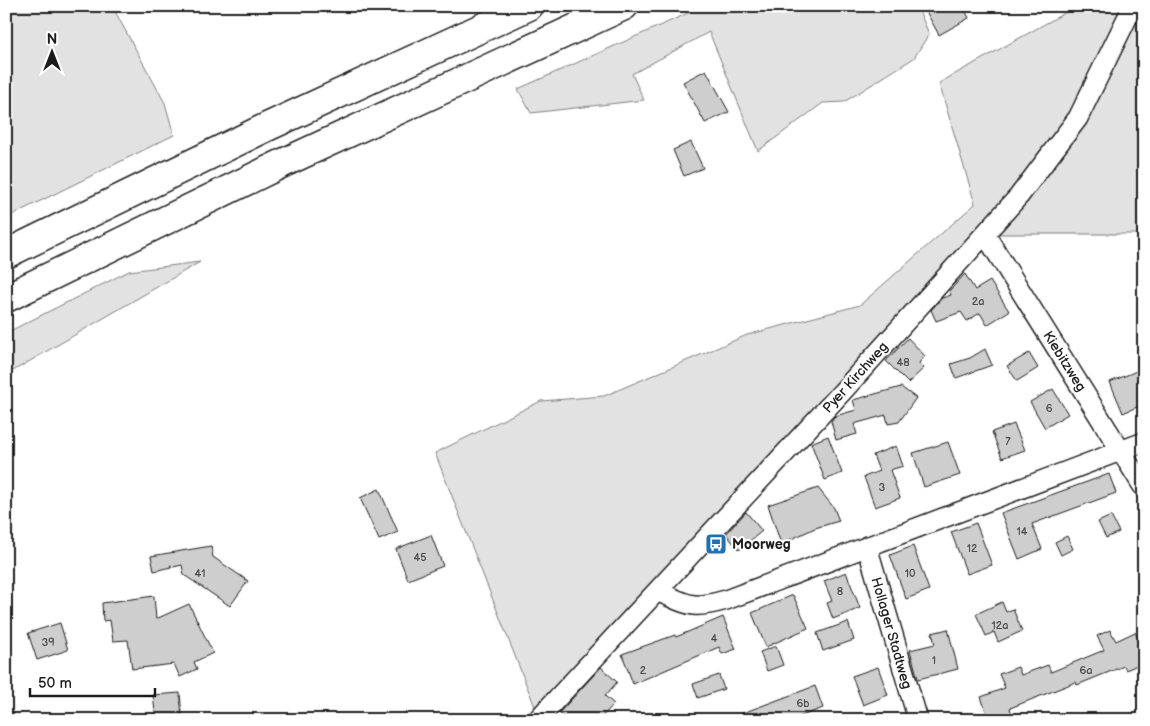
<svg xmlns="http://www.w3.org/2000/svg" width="1150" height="726" font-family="'Balsamiq Sans',sans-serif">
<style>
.green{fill:#e2e2e2;stroke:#7f7f7f}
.building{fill:#cecece;stroke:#1c1c1c}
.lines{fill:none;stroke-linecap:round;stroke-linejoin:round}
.street-casing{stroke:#1c1c1c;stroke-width:22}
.highway-casing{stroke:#1c1c1c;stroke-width:31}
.street{stroke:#fff;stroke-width:19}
.highway{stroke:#fff;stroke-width:28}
.labels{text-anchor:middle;stroke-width:4;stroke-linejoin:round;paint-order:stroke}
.number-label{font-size:11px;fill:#484848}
.street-label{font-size:14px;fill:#1c1c1c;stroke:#fff}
.poi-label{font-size:14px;font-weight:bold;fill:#1c1c1c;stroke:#fff;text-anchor:start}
</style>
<rect width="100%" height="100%" fill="#fff"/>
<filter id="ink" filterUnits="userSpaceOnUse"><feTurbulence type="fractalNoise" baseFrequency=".02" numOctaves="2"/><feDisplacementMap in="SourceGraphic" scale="10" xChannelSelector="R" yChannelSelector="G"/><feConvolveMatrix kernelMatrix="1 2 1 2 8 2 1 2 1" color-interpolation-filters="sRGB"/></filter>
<g filter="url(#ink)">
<path class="green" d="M6,6H112L165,103L174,135L6,218Z
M704,6H917L929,34L914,58L844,102L823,103L758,151L709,32L632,74L644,100L531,113L518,89Z
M1077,6H1144V234H985L539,717L435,453L541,401L604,396L747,335L860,305L975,204L939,83Z
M200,262L6,375V333L129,271Z"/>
<path class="building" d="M923,6H963L969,18L939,35Z
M706,70L729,112L705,123L683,82Z
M691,142L703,168L684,176L673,150Z
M965,274L975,290L990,281L1009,311L987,325L980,313L967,321L961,312L936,321L931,310L942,298L951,295L949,291Z
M908,338L925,356L919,363L924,368L908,383L886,361Z
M985,349L992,365L956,378L951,364L970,358Z
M1029,353L1038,368L1017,381L1007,366Z
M1144,368V404L1123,413L1110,382Z
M901,387L916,398L899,422L888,424L886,415L854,424L857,434L836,440L831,421L835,416L856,410L853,400Z
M1053,389L1068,414L1045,428L1030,402Z
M1014,424L1025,450L1002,458L992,432Z
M828,436L842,473L825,480L811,443Z
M948,442L960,475L924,487L913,453Z
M896,446L903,466L890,470L900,498L875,507L864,477L879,471L873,455Z
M1109,474L1116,493L1032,524L1042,549L1019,559L1001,513Z
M818,488L834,508L839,521L815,528L781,544L768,505Z
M379,489L398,532L379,540L360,498Z
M746,512L762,531L739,550L726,534Z
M1111,516L1119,532L1106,538L1098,522Z
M976,523L992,565L967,574L951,532Z
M431,535L443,566L408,580L396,549Z
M1067,536L1073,549L1061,555L1055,542Z
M211,546L213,557L248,581L230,606L184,575L182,565L173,567L170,565L171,567L154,571L151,556Z
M913,546L929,590L906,599L890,555Z
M846,572L860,608L833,619L827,603L832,601L824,581Z
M793,595L808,628L766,647L752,613Z
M154,596L156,619L189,604L213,653L194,662L197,669L180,677L174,664L132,669L128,640L113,641L110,620L103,621L102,603Z
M1002,602L1006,612L1013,609L1022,631L998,642L994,632L986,636L976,614Z
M723,617L736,649L722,654L719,647L633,684L622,654L675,635L676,637Z
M848,622L854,640L823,651L817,633Z
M60,623L68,650L37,660L28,633Z
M948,629L958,669L918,679L910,650L935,644L932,633Z
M1110,630L1116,641L1135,632L1144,650V662L1126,670L1124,666L1077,685L1076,682L1010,708L1014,720H989L981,697L1005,688L999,674L1018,667L1021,675L1048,665L1051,672L1104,650L1097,636Z
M776,646L783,665L767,671L760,652Z
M601,667L617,682L605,696L614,704L599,720H567L559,713Z
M878,667L888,695L863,705L852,676Z
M719,675L724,689L698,698L693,684Z
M815,686L823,708L791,720H724Z
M180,693L182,718L156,720L153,695Z"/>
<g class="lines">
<g class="street-casing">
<path id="street" d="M985,234L1144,488
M867,546L918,720
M657,591C689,605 691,610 726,600L1144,442
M537,720L842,392L1019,196L1078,118L1133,6"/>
</g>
<g class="highway-casing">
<path id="highway" d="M6,254L267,127L529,6
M6,298L283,163L624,6"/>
</g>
<use href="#street" class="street"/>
<use href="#highway" class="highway"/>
</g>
</g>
<defs>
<g id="bus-square" transform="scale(1.125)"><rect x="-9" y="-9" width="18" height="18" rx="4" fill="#1f6fb2" stroke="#fff"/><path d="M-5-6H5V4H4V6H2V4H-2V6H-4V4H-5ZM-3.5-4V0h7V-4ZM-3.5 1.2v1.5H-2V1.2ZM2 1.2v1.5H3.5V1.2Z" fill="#fff"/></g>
</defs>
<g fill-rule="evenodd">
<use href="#bus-square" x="716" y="544"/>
</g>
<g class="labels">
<g class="number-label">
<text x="978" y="305">2a</text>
<text x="903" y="366">48</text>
<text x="1049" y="412">6</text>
<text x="1008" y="445">7</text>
<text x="882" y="491">3</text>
<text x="1022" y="535">14</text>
<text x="972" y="552">12</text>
<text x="420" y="561">45</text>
<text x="200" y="577">41</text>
<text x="910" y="577">10</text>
<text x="840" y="595">8</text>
<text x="1000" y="629">12a</text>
<text x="714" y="642">4</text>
<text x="48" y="646">39</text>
<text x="934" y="664">1</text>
<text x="643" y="674">2</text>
<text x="1086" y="674">6a</text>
<text x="803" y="707">6b</text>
</g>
<g class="street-label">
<text transform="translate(1065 361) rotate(58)" y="5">Kiebitzweg</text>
<text transform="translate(855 377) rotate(-48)" y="5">Pyer Kirchweg</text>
<text transform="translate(892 633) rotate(74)" y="5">Hollager Stadtweg</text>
</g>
<g class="poi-label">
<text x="732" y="549">Moorweg</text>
</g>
</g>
<rect width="1150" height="726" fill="none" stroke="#fff" stroke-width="25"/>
<rect x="12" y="12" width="1125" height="701" fill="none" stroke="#1c1c1c" stroke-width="2" filter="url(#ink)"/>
<g transform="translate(52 52)" stroke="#ffffff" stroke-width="4" paint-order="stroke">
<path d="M0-4L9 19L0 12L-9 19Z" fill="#1c1c1c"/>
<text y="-8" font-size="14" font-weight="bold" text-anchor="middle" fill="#1c1c1c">N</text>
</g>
<path d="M30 688v8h125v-8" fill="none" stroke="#1c1c1c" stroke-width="2.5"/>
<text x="38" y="688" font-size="15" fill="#1c1c1c" stroke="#ffffff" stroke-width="4" paint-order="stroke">50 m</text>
</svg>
